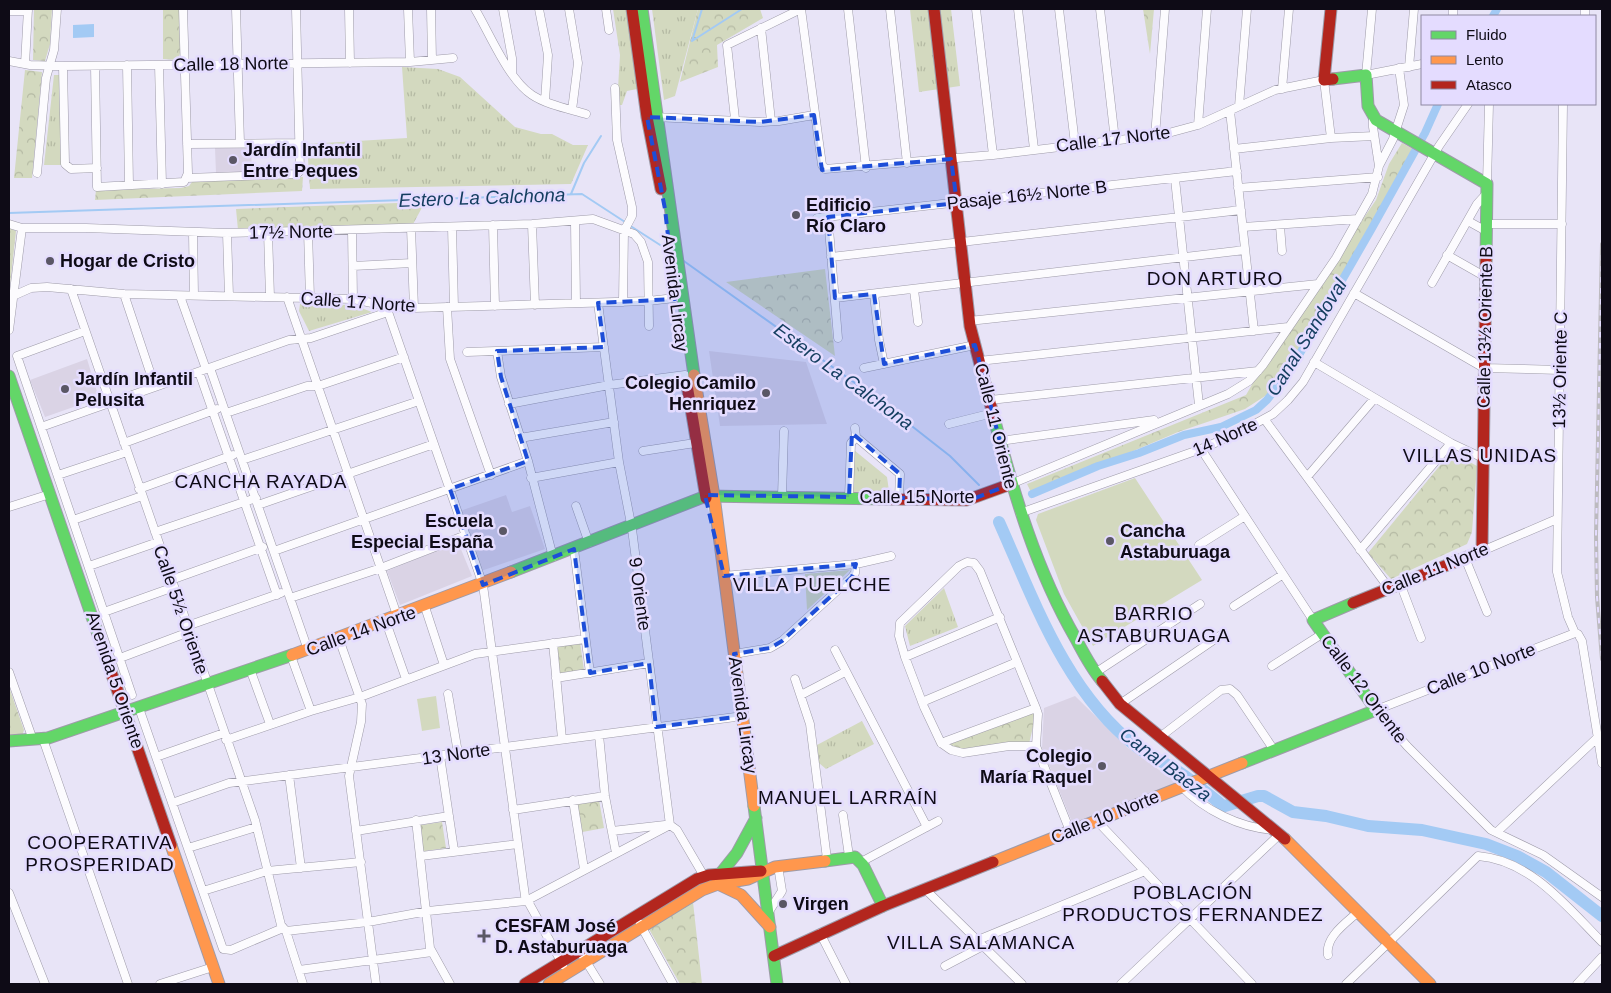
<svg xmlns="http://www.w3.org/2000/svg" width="1611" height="993" font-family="Helvetica,sans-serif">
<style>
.education{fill:#dad3e5}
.grass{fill:url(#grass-tufts)}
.park{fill:url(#park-crowns)}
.garden{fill:#d3d9bf}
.water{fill:#a3caf4}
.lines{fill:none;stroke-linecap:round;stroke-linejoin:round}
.stream{stroke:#a3caf4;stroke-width:2}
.canal{stroke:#a3caf4;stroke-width:8}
.river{stroke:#a3caf4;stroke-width:12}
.street-casing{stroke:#9e9ba9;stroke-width:9}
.fast-casing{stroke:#9e9ba9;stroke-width:13}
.slow-casing{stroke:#9e9ba9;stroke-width:13}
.jam-casing{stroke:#9e9ba9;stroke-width:13}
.street{stroke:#fcfbfe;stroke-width:8}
.fast{stroke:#63d668;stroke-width:11}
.slow{stroke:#ff974d;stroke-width:11}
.jam{stroke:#b3261e;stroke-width:11}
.rail-casing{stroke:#bcbabf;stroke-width:4}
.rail{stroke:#e4dcff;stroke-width:2;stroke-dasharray:5.5;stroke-linecap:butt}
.marked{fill:#1d4ed8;fill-opacity:0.2;stroke:#1d4ed8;stroke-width:4;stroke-dasharray:10 6;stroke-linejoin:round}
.poi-dot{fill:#5a5765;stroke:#e4dcff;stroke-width:2}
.labels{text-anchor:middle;stroke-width:5;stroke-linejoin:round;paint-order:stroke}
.street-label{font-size:18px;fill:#0e0b16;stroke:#e4dcff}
.poi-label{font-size:18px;font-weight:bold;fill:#0e0b16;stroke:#e4dcff;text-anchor:start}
.water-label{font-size:19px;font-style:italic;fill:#133d5f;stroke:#e4dcff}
.neighbourhood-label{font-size:19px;letter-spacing:1px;fill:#0e0b16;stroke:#e4dcff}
</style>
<defs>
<pattern id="grass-tufts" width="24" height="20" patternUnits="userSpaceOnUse" patternTransform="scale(1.25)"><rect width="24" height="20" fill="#d3d9bf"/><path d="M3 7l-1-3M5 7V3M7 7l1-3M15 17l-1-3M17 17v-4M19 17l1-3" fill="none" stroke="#b4b9a3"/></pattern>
<pattern id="park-crowns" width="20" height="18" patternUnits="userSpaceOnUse" patternTransform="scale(1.25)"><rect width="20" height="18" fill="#d3d9bf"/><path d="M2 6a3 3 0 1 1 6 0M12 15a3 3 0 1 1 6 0" fill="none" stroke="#b4b9a3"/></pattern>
</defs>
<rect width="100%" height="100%" fill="#e8e4f7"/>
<path class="education" d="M251,147L252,172L216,173L215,148Z
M709,351L806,362L827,424L720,426Z
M87,359L99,398L45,417L30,380Z
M506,495L512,512L530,506L545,549L481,571L460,511Z
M458,542L472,576L400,605L387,571Z
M1075,696L1128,748L1179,784L1074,827L1042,748L1044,708Z"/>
<path class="grass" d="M613,9H628L637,89L627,91L622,105H617L620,55Z
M652,9H698L675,96L664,100Z
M910,9H951L960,86L919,92Z
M402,67L438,69L460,77L515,127L541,134H552L573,145H588L571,184L310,189L307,144L407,138Z
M54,75H60L62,165H44Z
M300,304L353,305L372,312L309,331L299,311Z
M854,450L887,477L889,491L851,492Z
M850,570L807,610L805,574Z
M944,588L958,627L910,646L905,626Z
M862,721L874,744L826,769L819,763L817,745Z"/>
<path class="park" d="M34,9H52L50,44L45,61L33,60Z
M163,9H180L181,49L178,60L163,59Z
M698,9H760L763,18L717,45L718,67L680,82Z
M1143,9H1154L1150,54Z
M25,70L42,72L32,178H14Z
M1402,143L1415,150L1279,387L1245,409L1178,432L1032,494L1027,484L1246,395L1265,362L1376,200L1389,164Z
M303,177L302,191L95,200L96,190L181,188L189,186L192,182Z
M425,202L412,226L238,230L236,209Z
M9,228L16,231L9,295Z
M825,269L835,356L726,282Z
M1451,452L1477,466L1472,532L1467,544L1391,579L1368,553Z
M580,642L584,670L556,674L553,647Z
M9,687L24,730L22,736H9Z
M1032,708L1035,718L1029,744L967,751L945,743Z
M599,800L604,828L577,833L573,804Z
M442,822L446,848L418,852L415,826Z
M693,902L702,984H680L649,929Z"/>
<path class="garden" d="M1135,478L1202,580L1093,646L1064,594L1036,520L1038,514Z
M436,696L440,728L422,731L417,699Z"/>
<path class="water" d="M94,24V37L73,38V25Z"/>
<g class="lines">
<path class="stream" d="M692,41L742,9
M692,41L702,9
M571,194L584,163L601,136
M9,213L582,194L625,222
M629,225L671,252
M681,259L876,398L950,456L979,485
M1600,913L1602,912"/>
<path class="canal" d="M1493,16L1497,9
M1032,494L1098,466L1139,453L1184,435L1221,427L1256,410L1267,400L1291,369L1371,230L1425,133L1438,104"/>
<path class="river" d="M999,522C1034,600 1066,693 1137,747C1149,756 1164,762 1176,770C1192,780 1207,793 1222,805L1225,806L1258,796H1264L1293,812L1326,816L1368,826L1422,830L1486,844L1517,856L1546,872L1602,916"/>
<g class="street-casing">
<path id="street" d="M236,9L240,143
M349,9L350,63
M408,9L410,62
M431,9L432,60
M475,9C490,34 508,79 532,95C547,105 569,109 586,114
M503,9L512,58V73
M539,9L548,55L545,101
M569,9L578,63L572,110
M606,9L609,30
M801,9L822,165L825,169L993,155L1161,135L1198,125L1275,90L1324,80L1331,138
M848,9L866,168
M890,9L907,163
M976,9L993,155
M1018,9L1034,149
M1059,9L1075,144
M1100,9L1115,140
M1372,9L1366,75L1422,64
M9,11H28
M1453,16V9
M1585,16V9
M761,28L771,121
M9,61L30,65L63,66L410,62L453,58
M25,64L28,9
M127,65L129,185
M159,65L162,184
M63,66L65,164L71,169L97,168
M95,66L97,187L184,182L188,173L183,9
M1409,67L1414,9
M615,88L617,140L632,207V216L624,231L623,302
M1282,89L1289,9
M1563,104L1557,572L1568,617L1575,633
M1239,106L1247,9
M1230,111L1254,331
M654,117L760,122L779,121L814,115
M735,119L727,45L801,9
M1198,125L1207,9
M1155,136L1165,9
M187,144L300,143
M1234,149L1331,138L1374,136
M1379,166L1393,139L1404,105L1399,68
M37,173L46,78L54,50L57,9
M187,178L297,174L300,171L296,9
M1175,179L1199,405
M1487,184L1489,104
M1238,188L1378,177
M828,217L838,338
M817,218L1237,171
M1468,221L1486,231
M575,222L576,303
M9,224L22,228H86L227,233L532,224L593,219L634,234L641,242L648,262L649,326
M532,224L535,305
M1486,224H1562
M493,225L495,306
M1280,226L1282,251
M452,227L454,307
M1243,227L1358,219
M411,228L414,308
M352,230L353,299
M308,231L310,298
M268,232L270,297
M193,233L194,295
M227,233L229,296
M1447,255L1484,276
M831,257L1241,210
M353,266L412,263
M1432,283L1477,204L1487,193
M71,289L255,820L281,925L286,931L303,984
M914,290L918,322
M1354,293L1484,368L1560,370
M124,294L155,387
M874,294L879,340L884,364
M13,296L31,288L47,287L124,294L353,299L386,306L414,308L648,301L675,298
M180,296L206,369
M287,297L398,618
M835,298L1245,250
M598,303L619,462L632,529L670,825
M386,306L483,585L525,896L563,965
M447,307L450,359L491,475
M969,321L1318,284
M9,330L22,228
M85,331L17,356L132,695
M497,351L501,377L528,461L553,557
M467,352L604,347
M979,361L1288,327
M1314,362L1451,443L1483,458
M210,368L308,650
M864,368L975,345
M199,372L277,595
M990,400L1258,371
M509,404L609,385L685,375
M226,413L307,386H318L404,357
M1265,420L1388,587
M949,424L993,413
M41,427L289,340L311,338L388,312
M856,437L900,474L899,498
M520,438L614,422
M1000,441L1154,420
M124,443L217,409
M1201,449L1313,620
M643,451L695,443
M242,460L419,401
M58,475L127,452
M1307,477L1374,399
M531,478L619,462
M1011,484L1228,394L1249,381L1263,365L1336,258L1372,194L1379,166L1373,127V117
M139,489L233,455
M782,496L784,431
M849,497L851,443L856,437L855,428
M258,505L434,444
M576,506L589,543
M9,507L50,494
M1020,513L1201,449L1238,433L1273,414L1288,400L1303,382L1439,146L1468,104
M73,520L142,496
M155,532L256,498
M1199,545L1245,516
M574,549L590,673
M1360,550L1451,443
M274,551L528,461
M1482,551L1557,519
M1465,558L1487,612
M89,566L158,542
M724,576L856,564L891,556
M171,580L263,547
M1400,583L1421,638
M290,598L381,568L466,535
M1234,606L1282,575
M425,607L444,665
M104,612L174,587
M386,622L406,679
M187,626L281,593
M339,639L362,704L361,722L349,776L376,984
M553,643L562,739
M835,650L927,827
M734,654L770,648L782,641L852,577L855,573L856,564
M291,656L311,711
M905,657L1000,617
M120,658L189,632
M1272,666L1322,634
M250,669L270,724
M9,672L33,740
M1095,673L1200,604
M556,678L649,663
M795,679L810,724L827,859
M448,694L458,753
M801,695L845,672
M922,702L1017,662
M1120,704L1221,635
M139,708L223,949L231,950L283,928
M599,735L605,796L616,853
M1160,737L1221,690L1230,689L1237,695L1274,750
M43,739L128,984
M226,740L311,711L360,697L475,654L585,639
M941,743L1036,708
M1036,746H1009L963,753L951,750L941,743L924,707L905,657L899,636L900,623L959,566L967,562L974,563L980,571L1036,708L1038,714L1036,746L1070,831
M440,756L454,850
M156,757L224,733
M1602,763L1582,641L1578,634L1575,633L1376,710L1407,746L1491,830L1543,855L1602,897
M289,775L301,868
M1021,779L1045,770
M1181,786C1204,810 1240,828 1274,830
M573,800L584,869
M172,803L229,783L743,716
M513,810L605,796
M843,815L849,856
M416,820L430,948L450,984
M1097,821L1252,984
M670,825L677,830L704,876
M356,831L449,816
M612,831L665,825
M1497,832L1597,738
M188,848L256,827
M421,856L518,844
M861,862L938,821
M925,889L1022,984
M203,891L267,871L361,862
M9,893L45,984
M768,913L782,891L778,866
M640,924L673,984
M286,931L368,922L428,911L526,901L670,825
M820,933L846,984
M978,940L1145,871
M579,950L600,984
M1328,955C1325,937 1346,923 1358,912
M945,966L983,946
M299,970L432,952
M160,984L213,967
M1121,984L1280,834
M1346,984L1478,856C1531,860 1568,908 1602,942
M1577,984L1602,957"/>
</g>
<g class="fast-casing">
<path id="fast" d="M642,9L694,375
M1333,79L1366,75L1368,106L1376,120L1487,184L1486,260
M9,376L101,643
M994,418C1014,494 1036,570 1076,639C1084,654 1091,668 1102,681
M511,572L706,496L886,499
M9,741L48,738L292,655
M1242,763L1376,710L1313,620L1353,603
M754,806L777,984
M825,861L855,857L863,865L883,906
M721,873L737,853L756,818"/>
</g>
<g class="slow-casing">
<path id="slow" d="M694,375L714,496L754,806
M292,655L511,572
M1285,839L1430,984
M171,845L219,984
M993,862L1242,763
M718,884L741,895L770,927
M549,984L702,890L718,884L748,879L775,867L825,861"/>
</g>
<g class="jam-casing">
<path id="jam" d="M632,9L647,117L661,189
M934,9L970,326L994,418
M1331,9L1324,80L1333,79
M687,385L706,498
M886,499L967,500L1011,484
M1353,603L1482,551L1486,260
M101,643L171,845
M1102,681L1120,704L1285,839
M774,956L883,906L993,862
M525,984L697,879L709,875L761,871"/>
</g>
<use href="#street" class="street"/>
<use href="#fast" class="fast"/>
<use href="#slow" class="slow"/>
<use href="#jam" class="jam"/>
<g class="rail-casing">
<path id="rail" d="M1602,244L1596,535L1597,597L1602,659"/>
</g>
<use href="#rail" class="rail"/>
</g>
<path class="marked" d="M814,115L822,170L951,159L957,203L828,217L835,298L874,294L884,364L975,345L1011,484L973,499L899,498L900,474L852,433L849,497L705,495L724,576L856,564L852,577L782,641L770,648L734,654L743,716L656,727L649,663L590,673L574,549L483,585L450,489L528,461L501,377L497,351L604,347L598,303L675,299L665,209L647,117L760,122Z"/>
<g class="poi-dot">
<circle cx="233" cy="160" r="5"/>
<circle cx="796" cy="215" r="5"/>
<circle cx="50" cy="261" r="5"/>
<circle cx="65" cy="389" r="5"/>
<circle cx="766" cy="393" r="5"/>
<circle cx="503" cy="531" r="5"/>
<circle cx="1110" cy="541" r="5"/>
<circle cx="1102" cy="766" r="5"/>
<circle cx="783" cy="904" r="5"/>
<path d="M481.5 928.5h5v5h5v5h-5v5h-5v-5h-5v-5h5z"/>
</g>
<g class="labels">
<g class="street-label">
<text transform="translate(231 64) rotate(-1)" y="6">Calle 18 Norte</text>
<text transform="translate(1113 139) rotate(-7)" y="6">Calle 17 Norte</text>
<text transform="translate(1027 195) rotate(-6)" y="6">Pasaje 16½ Norte B</text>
<text transform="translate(291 232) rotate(-1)" y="6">17½ Norte</text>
<text transform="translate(675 293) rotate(83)" y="6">Avenida Lircay</text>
<text transform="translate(358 302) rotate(4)" y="6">Calle 17 Norte</text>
<text transform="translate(1485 327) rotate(-89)" y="6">Calle 13½ Oriente B</text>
<text transform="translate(1560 370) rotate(-89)" y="6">13½ Oriente C</text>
<text transform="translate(996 426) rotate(76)" y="6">Calle 11 Oriente</text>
<text transform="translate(1225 437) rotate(-24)" y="6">14 Norte</text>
<text x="917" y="503">Calle 15 Norte</text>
<text transform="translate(1435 569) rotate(-22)" y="6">Calle 11 Norte</text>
<text transform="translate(640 594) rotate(82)" y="6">9 Oriente</text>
<text transform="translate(181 610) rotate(71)" y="6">Calle 5½ Oriente</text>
<text transform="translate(361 631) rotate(-20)" y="6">Calle 14 Norte</text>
<text transform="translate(1481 669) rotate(-21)" y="6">Calle 10 Norte</text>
<text transform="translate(115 680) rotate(71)" y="6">Avenida 5 Oriente</text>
<text transform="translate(1364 689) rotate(53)" y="6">Calle 12 Oriente</text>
<text transform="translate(743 715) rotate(82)" y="6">Avenida Lircay</text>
<text transform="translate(456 754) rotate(-8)" y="6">13 Norte</text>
<text transform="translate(1105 817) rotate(-22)" y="6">Calle 10 Norte</text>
</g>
<g class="poi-label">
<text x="243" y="156">Jardín Infantil<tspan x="243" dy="21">Entre Peques</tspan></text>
<text x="806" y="211">Edificio<tspan x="806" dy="21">Río Claro</tspan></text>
<text x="60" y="267">Hogar de Cristo</text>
<text x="75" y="385">Jardín Infantil<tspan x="75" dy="21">Pelusita</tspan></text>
<text x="756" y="389" text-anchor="end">Colegio Camilo<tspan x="756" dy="21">Henriquez</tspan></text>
<text x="493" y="527" text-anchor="end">Escuela<tspan x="493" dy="21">Especial España</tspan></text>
<text x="1120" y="537">Cancha<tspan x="1120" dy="21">Astaburuaga</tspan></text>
<text x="1092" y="762" text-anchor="end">Colegio<tspan x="1092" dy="21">María Raquel</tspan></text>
<text x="793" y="910">Virgen</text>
<text x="495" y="932">CESFAM José<tspan x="495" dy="21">D. Astaburuaga</tspan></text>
</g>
<g class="water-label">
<text transform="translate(482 197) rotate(-2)" y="7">Estero La Calchona</text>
<text transform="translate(1306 337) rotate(-58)" y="7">Canal Sandoval</text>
<text transform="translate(844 376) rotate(36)" y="7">Estero La Calchona</text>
<text transform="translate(1166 764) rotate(37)" y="7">Canal Baeza</text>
</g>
<g class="neighbourhood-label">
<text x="1215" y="285">DON ARTURO</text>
<text x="1480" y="462">VILLAS UNIDAS</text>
<text x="261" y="488">CANCHA RAYADA</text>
<text x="812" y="591">VILLA PUELCHE</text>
<text x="1154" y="620">BARRIO<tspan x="1154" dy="22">ASTABURUAGA</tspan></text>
<text x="848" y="804">MANUEL LARRAÍN</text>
<text x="100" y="849">COOPERATIVA<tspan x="100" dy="22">PROSPERIDAD</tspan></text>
<text x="1193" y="899">POBLACIÓN<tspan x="1193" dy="22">PRODUCTOS FERNANDEZ</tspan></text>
<text x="981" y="949">VILLA SALAMANCA</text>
</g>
</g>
<rect width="1611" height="993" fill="none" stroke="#0e0b16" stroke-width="20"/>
<rect x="1421" y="15" width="175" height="90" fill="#e4dcff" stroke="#8e88a2"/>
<rect x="1431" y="31" width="25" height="8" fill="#63d668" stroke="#8e88a2"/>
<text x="1466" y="40" font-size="15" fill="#0e0b16">Fluido</text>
<rect x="1431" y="56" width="25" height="8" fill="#ff974d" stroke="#8e88a2"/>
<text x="1466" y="65" font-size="15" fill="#0e0b16">Lento</text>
<rect x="1431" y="81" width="25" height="8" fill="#b3261e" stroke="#8e88a2"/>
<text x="1466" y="90" font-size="15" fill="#0e0b16">Atasco</text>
</svg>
